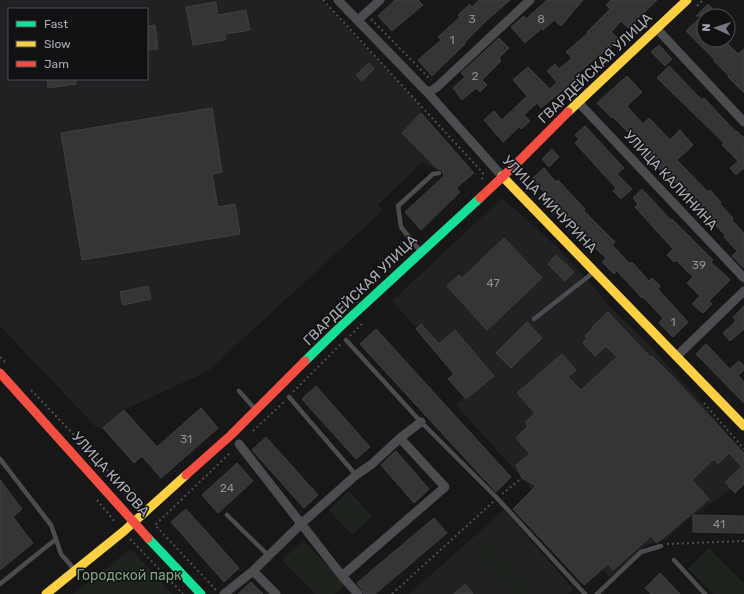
<svg xmlns="http://www.w3.org/2000/svg" width="744" height="594" font-family="Rubik,sans-serif">
<style>
.built{fill:#212123;fill-rule:evenodd}
.green{fill:#1d241e}
.building{fill:#353536;stroke:#3f4043}
.lines{fill:none;stroke-linecap:round;stroke-linejoin:round}
.path{stroke:#4d4e52;stroke-width:2;stroke-dasharray:2 3;stroke-linecap:butt}
.lane{stroke:#4b4c50;stroke-width:4.5}
.street{stroke:#4b4c50;stroke-width:9}
.fast{stroke:#16e098;stroke-width:9}
.slow{stroke:#ffcf43;stroke-width:9}
.jam{stroke:#f24e42;stroke-width:9}
.labels{text-anchor:middle;stroke-width:3;stroke-linejoin:round;paint-order:stroke}
.number-label{font-size:12px;fill:#8b8f98}
.street-label{font-size:14px;fill:#a8adb8;stroke:#111113}
.park-label{font-size:14px;fill:#7fa381;stroke:#111113}
</style>
<rect width="100%" height="100%" fill="#171717"/>
<path class="built" d="M0,0H321L422,107L421,113L402,133L440,171L422,162L378,205L383,210L208,371L124,410L103,428L105,430L95,426L0,326ZM9,9H147V79H9Z
M502,198L556,246L593,286L607,304L650,346L706,408L744,456L741,482L687,520L665,540L647,545L609,577L567,532L522,478L456,405L472,389L392,301Z
M504,510L573,589L568,594H409Z"/>
<path class="green" d="M349,491L372,516L352,535L329,510Z
M486,537L537,594H512L472,550Z
M303,540L345,584L335,594H315L282,560Z
M709,548L744,583V594H713L688,569Z
M131,549L172,594H73Z"/>
<path class="building" d="M395,0H418L423,5L392,31L378,16Z
M479,0H510L485,22L465,42L466,43L432,76L418,60L441,40L438,37L460,17L458,15L470,4L472,7Z
M547,0H583L561,26L554,20L543,30L542,28L525,43L511,27L524,16L526,19Z
M611,0H657L628,28L621,21L611,32L619,39L607,51L606,50L573,77L575,80L541,108L537,103L524,115L530,121L521,129L519,127L503,142L484,120L494,111L502,120L527,96L513,80L528,67L550,89L557,82L547,71L555,64L559,69L572,58L566,52L588,33L587,32L610,9L606,5Z
M216,2L218,15L246,10L250,30L226,34L225,40L193,45L186,7Z
M708,4L719,16H704V40H724L738,54L744,49V93L728,77L729,76L714,61L715,60L686,31L702,16H696Z
M155,25L158,49L147,50V26Z
M499,38L509,48L499,58L501,61L482,80L487,85L480,92L476,88L462,100L453,88L465,77L461,73Z
M659,45L672,59L665,66L651,52Z
M369,63L374,69L362,81L356,75Z
M669,66L702,100L704,98L736,132L737,131L744,138V168L736,175L730,168L738,161L722,145L724,143L657,78Z
M627,76L642,92L627,106L643,124L649,118L670,140L680,130L693,145L677,160L708,192L710,190L721,202L720,204L733,218L732,220L744,233V268L732,256L737,251L724,237L725,235L705,214L704,215L695,205L696,204L672,179L671,180L638,149L627,138L631,135L613,117L612,118L597,103Z
M47,79H76V84L48,88Z
M212,108L222,172L212,174L218,207L235,204L240,234L82,260L61,133Z
M421,113L474,173L456,188L460,192L421,230L405,212L444,176L442,170L438,169L402,133Z
M585,126L624,168L617,174L632,189L621,199L613,191L616,188L575,143L579,139L575,135Z
M552,149L559,157L549,167L542,159Z
M544,168L556,182L558,180L570,193L585,209L583,210L615,242L612,245L630,264L632,262L649,281L652,278L660,286L658,289L688,322L673,337L659,323L663,318L643,297L642,298L617,271L614,274L602,262L606,258L592,245L594,243L570,218L569,219L554,204L553,206L544,196L546,194L532,179Z
M642,189L671,220L672,219L713,260L711,262L730,280L709,301L712,304L703,313L692,304L700,296L687,283L693,277L676,260L674,262L667,255L673,249L635,207L638,204L633,198Z
M504,238L542,278L487,330L447,286L459,275L462,278Z
M556,255L574,272L565,281L548,264Z
M148,286L151,299L123,305L120,292Z
M744,306V329L730,341L723,333L736,321L733,317Z
M608,312L651,358L652,356L671,375L744,453V484L735,493L725,482L742,467L729,453L718,464L714,459L692,480L709,499L657,543L651,536L613,570L608,564L584,585L513,509L536,486L522,478L516,465L530,454L516,438L528,426L525,422L535,413L517,393L562,354L576,370L568,377L581,390L617,357L606,346L595,356L583,343L587,338L585,336L593,328L592,327Z
M527,322L542,338L511,368L496,353Z
M421,324L439,344L455,330L494,376L466,399L448,379L454,374L416,329Z
M376,329L511,477L496,492L360,344Z
M706,344L730,369L739,361L744,366V370L738,375L744,382V403L696,354Z
M316,386L370,447L356,459L302,399Z
M201,408L218,428L161,478L142,456L134,463L103,428L124,410L157,447Z
M266,437L318,495L304,508L252,450Z
M396,451L429,489L414,503L381,465Z
M237,463L253,481L218,513L202,495Z
M0,480L22,509L13,517L33,543L0,570Z
M186,509L239,568L224,582L171,522Z
M693,515L744,516V533L693,532Z
M434,518L447,533L375,594H364L362,590L357,583Z
M660,573L680,594H651L645,588Z
M251,582L263,594H238Z
M465,584L473,594H454Z"/>
<g class="lines">
<path class="path" d="M323,0L483,173L482,180
M697,6L703,0
M371,19L431,80
M350,336L364,322
M0,357L6,363
M31,390L123,486L138,500L140,499
M293,392L341,344
M704,403L744,449
M253,431L285,401
M502,494L522,478
M97,500L115,522
M130,539L183,594
M667,544L744,541
M216,590L155,525L231,452
M392,594L493,502"/>
<path class="lane" d="M420,251L401,227L398,206L433,174L439,173
M534,319L594,272
M346,340L421,422L497,498L585,594
M239,391L255,409
M289,397L356,475
M0,459L51,525L56,539
M227,515L269,556
M674,560L705,594
M0,584L56,539L61,554L74,569
M597,594L641,552L661,546"/>
<path class="street" d="M338,0L428,93L502,176
M358,20L380,0
M657,29L744,122
M428,93L437,87L530,0
M578,102L744,278
M677,356L744,291
M239,444L342,576L358,594
M253,571L276,594
M342,576L445,487L400,438
M224,594L253,571L301,524L356,475L372,464L400,438L421,422"/>
<path class="fast" d="M305,361L340,327L480,198
M148,538L201,594"/>
<path class="slow" d="M568,112L687,0
M502,176L744,426
M46,594L124,531L186,475"/>
<path class="jam" d="M480,198L515,165L568,112
M0,373L148,538
M186,475L231,435L305,361"/>
</g>
<g class="labels">
<g class="number-label">
<text x="472" y="23">3</text>
<text x="541" y="23">8</text>
<text x="452" y="44">1</text>
<text x="475" y="80">2</text>
<text x="699" y="269">39</text>
<text x="493" y="287">47</text>
<text x="673" y="326">1</text>
<text x="186" y="443">31</text>
<text x="227" y="492">24</text>
<text x="719" y="528">41</text>
</g>
<g class="street-label">
<text transform="translate(595 68) rotate(-44)" y="5">ГВАРДЕЙСКАЯ УЛИЦА</text>
<text transform="translate(671 180) rotate(47)" y="5">УЛИЦА КАЛИНИНА</text>
<text transform="translate(550 204) rotate(46)" y="5">УЛИЦА МИЧУРИНА</text>
<text transform="translate(360 290) rotate(-44)" y="5">ГВАРДЕЙСКАЯ УЛИЦА</text>
<text transform="translate(111 474) rotate(48)" y="5">УЛИЦА КИРОВА</text>
</g>
<g class="park-label">
<text x="129" y="580">Городской парк</text>
</g>
</g>
<rect x="8" y="8" width="140" height="72" fill="#111113" stroke="#4d4f55"/>
<rect x="16" y="21" width="20" height="6" fill="#16e098" stroke="#4d4f55"/>
<text x="44" y="28" font-size="12" fill="#a8adb8">Fast</text>
<rect x="16" y="41" width="20" height="6" fill="#ffcf43" stroke="#4d4f55"/>
<text x="44" y="48" font-size="12" fill="#a8adb8">Slow</text>
<rect x="16" y="61" width="20" height="6" fill="#f24e42" stroke="#4d4f55"/>
<text x="44" y="68" font-size="12" fill="#a8adb8">Jam</text>
<g transform="translate(716 28) rotate(273)"><circle r="19" fill="#111113" stroke="#4d4f55"/>
<path d="M0-3L7 15L0 10L-7 15Z" fill="#757880"/>
<text y="-6" font-size="11" font-weight="bold" text-anchor="middle" fill="#a8adb8">N</text>
</g>
</svg>
